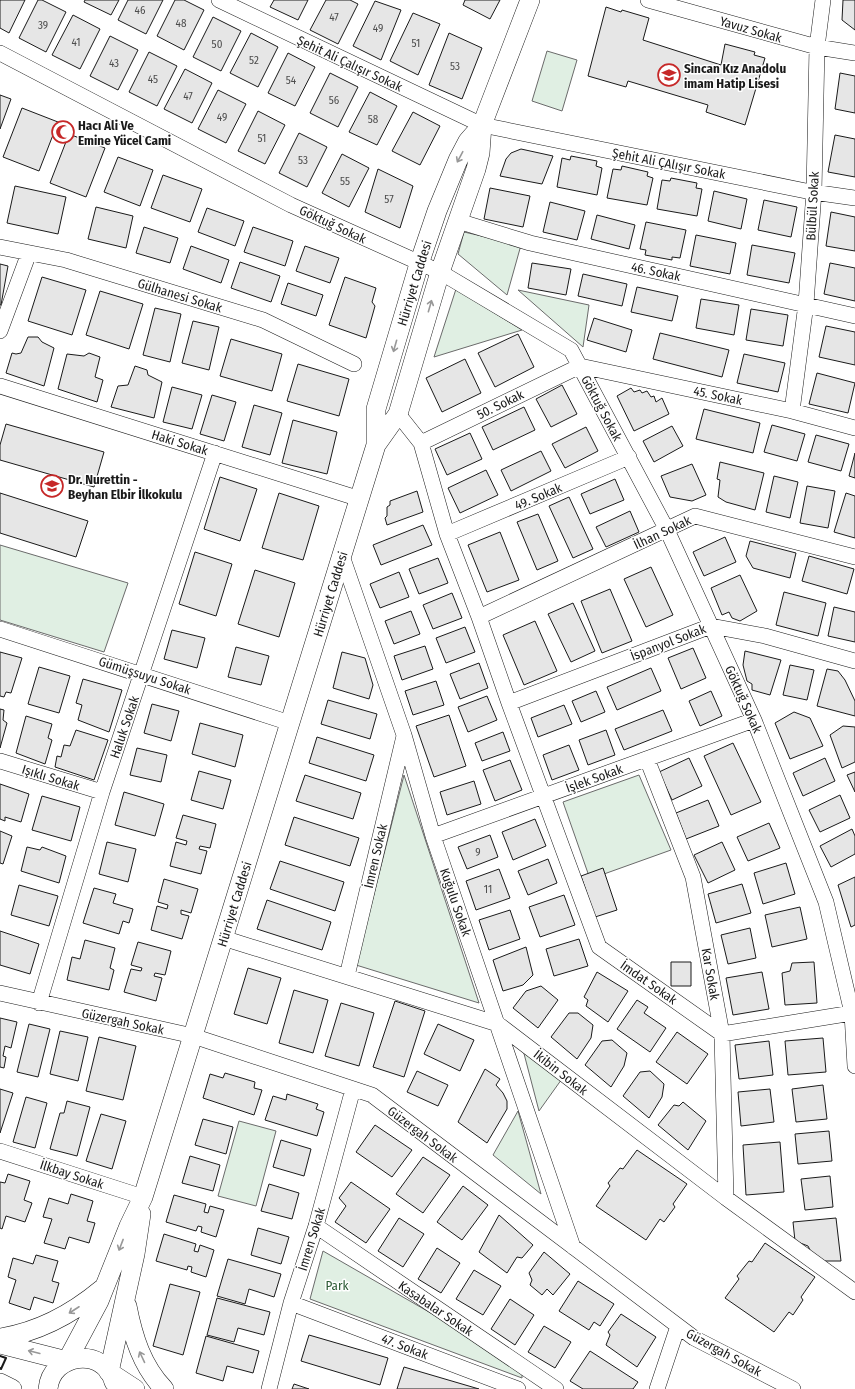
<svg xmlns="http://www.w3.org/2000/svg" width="855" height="1389" font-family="'Fira Sans Condensed',sans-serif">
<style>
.green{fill:#e0efe3;stroke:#6a6a6a}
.building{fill:#e6e6e6;stroke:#1a1a1a}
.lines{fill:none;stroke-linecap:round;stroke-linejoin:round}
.minor-casing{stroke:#1a1a1a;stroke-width:16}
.major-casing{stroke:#1a1a1a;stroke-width:20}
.minor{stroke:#fff;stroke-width:15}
.major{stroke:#fff;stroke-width:19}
.wall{stroke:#1a1a1a;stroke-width:2}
.oneway{stroke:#989898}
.labels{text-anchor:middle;stroke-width:3;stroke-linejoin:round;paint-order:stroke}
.number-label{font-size:11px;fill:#4d4d4d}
.street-label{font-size:13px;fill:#1a1a1a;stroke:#fff}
.poi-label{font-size:13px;font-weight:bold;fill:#1a1a1a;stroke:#fff;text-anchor:start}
.park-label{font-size:13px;fill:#2b5a34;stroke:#fff}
</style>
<rect width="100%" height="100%" fill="#fff"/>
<path class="green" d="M547,51L577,60L562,111L532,101Z
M464,232L521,245L507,295L458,254Z
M456,289L522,330L434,357Z
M518,290L589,305L583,347Z
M0,545L128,583L104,652L0,620Z
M404,775L479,1003L356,965Z
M639,775L671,850L590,879L563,802Z
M522,1046L564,1076L539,1111Z
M518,1111L541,1194L493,1155Z
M239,1121L276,1131L256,1206L218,1196Z
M323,1251L469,1335L522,1370V1378L310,1299Z"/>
<path class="building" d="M0,0H25L9,33L0,28Z
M38,0H42L66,12L46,52L19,38Z
M85,0H119L111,15L84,2Z
M128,0H163L146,34L118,20Z
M175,0H184L204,10L184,50L157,36Z
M274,0H308L298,20L270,7Z
M326,0H350L358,4L338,44L310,30Z
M465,0H500L490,19L463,5Z
M843,0H855V30L842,20Z
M375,1L401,10L381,60L353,46Z
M606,7L621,12L622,10L649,18L643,40L721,65L725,44L755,52L754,55L765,58L745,125L706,112L708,105L628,81L626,87L588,76Z
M413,13L440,24L418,75L390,61Z
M73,15L100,29L80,69L52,55Z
M213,17L241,31L221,71L193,57Z
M251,33L278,47L258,87L230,73Z
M449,33L482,48L462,99L429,85Z
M110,36L138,50L118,90L90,76Z
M149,52L177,66L157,106L129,92Z
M288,53L315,67L295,106L268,93Z
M185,69L212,83L192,123L164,109Z
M330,73L358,87L338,127L310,113Z
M840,73L855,76V113L835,109Z
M218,90L246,104L226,143L198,129Z
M370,92L397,106L377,145L349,132Z
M0,95L11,99L0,129Z
M22,108L58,122L39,171L3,157Z
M258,111L285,125L265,164L238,151Z
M413,112L440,126L420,165L392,151Z
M299,133L327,147L307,187L279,173Z
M69,134L105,148L86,197L50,183Z
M835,135L855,139V177L828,172Z
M521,149L553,156L542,184L500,176L506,159L511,153Z
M342,154L369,168L349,207L322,193Z
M571,156L597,161L596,166L602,168L597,195L557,187L562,158L570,160Z
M118,157L153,170L140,206L104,192Z
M622,166L648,172L647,176L653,178L647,205L607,198L613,169L621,170Z
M378,169L413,186L400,228L365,212Z
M163,175L202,189L190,222L151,208Z
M671,178L697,183L696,188L702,189L697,216L657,209L662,180L670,181Z
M15,186L66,197L58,234L7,223Z
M490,188L530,196L523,227L484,219Z
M714,191L747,199L741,229L708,221Z
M764,200L797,207L791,237L758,230Z
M550,202L585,211L577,240L543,232Z
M96,207L133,216L126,248L88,239Z
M207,208L244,221L235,246L198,232Z
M831,212L855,217V251L826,246Z
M597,215L635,225L629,249L591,239Z
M646,222L686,230L680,258L672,257V260L645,255L646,250L640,249Z
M144,227L178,238L170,263L136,253Z
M253,227L293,241L285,266L244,252Z
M696,235L736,243L730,274L690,266Z
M752,245L795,253L789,283L747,275Z
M191,246L229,260L221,283L183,269Z
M305,246L339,258L330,283L296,271Z
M240,262L280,276L271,302L231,288Z
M532,263L571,269L566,295L528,288Z
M830,263L855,268V301L824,294Z
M0,264L8,266L1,305H0Z
M583,274L627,284L622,306L578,296Z
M42,277L86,290L72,335L28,321Z
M345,277L376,288L372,302L375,306L366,338L329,325Z
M288,283L323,295L316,316L281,304Z
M637,287L678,296L672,321L631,312Z
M100,291L143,304L129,349L86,335Z
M701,299L739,305L734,335L696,328Z
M155,308L181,314L170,362L143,355Z
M751,309L788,315L783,346L746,340Z
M594,318L632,330L626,352L587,340Z
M193,321L219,327L209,370L182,363Z
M826,326L855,332V365L819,357Z
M660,333L729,350L722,377L653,359Z
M518,334L534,367L495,387L478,353Z
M28,337H38L42,342L54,348L44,386L6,373L12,353L16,354L21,353Z
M231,339L282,354L272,391L220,376Z
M89,353L100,357L95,377L103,380L97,402L58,389L67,354L84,356Z
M744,354L785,363L778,392L737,383Z
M465,359L481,393L442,412L426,378Z
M298,364L349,379L339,416L287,401Z
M135,366L147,370L148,375L162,382L154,418L111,407L118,386L128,385Z
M817,373L855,383L848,413L809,404Z
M562,385L577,414L551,427L536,399Z
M172,387L202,395L192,429L163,422Z
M631,388L634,392L640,390L642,393L647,391L651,397L654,396L656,402L662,398L669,414L634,431L617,396Z
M212,395L236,402L224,441L200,434Z
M254,405L282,413L270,455L242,447Z
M524,407L535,430L493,450L482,427Z
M704,409L760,423L753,453L696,439Z
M293,420L337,432L327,474L282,463Z
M6,424L104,452L94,487L0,460V445Z
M772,425L805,434L797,461L764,452Z
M672,426L683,446L654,462L643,441Z
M586,427L598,451L565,468L552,444Z
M470,433L482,459L447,475L435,449Z
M816,435L849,444L841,471L808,462Z
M541,451L551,471L511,491L501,470Z
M855,453V478L849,476Z
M720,462L764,473L755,510L726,502L718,497L720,480L717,479Z
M692,464L706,495L692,501L670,497L661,476Z
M486,470L498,495L460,513L448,488Z
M774,476L798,482L790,518L766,512Z
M220,477L257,489L240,541L204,529Z
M615,479L624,500L590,514L581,494Z
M807,486L835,491L828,528L800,523Z
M417,491L423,512L387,525L385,518L387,516V507L390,505V501Z
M0,493L88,521L76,557L0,533Z
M279,493L319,506L303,560L262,548Z
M846,493L855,496V538L834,532Z
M569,497L593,549L573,558L549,506Z
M630,511L639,532L606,547L596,527Z
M538,514L558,561L537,570L517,522Z
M423,525L432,545L381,565L373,545Z
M500,532L519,580L487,592L468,545Z
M725,537L736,562L704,576L693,552Z
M750,541L796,553L790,578L753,568L746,556Z
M195,552L232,564L216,616L179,604Z
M809,556L854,569L847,594L802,581Z
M438,558L448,583L419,594L409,569Z
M651,567L673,615L646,627L624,579Z
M255,570L295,583L279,637L238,624Z
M399,572L409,597L380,608L370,584Z
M740,575L757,611L740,621L732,618L729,612L722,615L711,588Z
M610,589L632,641L602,653L581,601Z
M784,592L826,603L818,636L776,625Z
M452,593L462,618L433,629L423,605Z
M573,603L595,651L571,662L548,614Z
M834,607L855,612V642L828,636Z
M411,611L420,634L394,644L385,621Z
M535,621L557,671L524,685L503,635Z
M465,627L475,652L446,663L436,638Z
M172,630L205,638L197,668L164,659Z
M425,646L433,669L402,680L394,656Z
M236,647L269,656L261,685L228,677Z
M693,648L706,678L681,689L668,658Z
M745,651L781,660L770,695L752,690V684L747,681L743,665Z
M0,652L22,658L11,693L6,692L4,697L0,696Z
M342,652L365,658L373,685L369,699L333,688Z
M479,663L488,688L460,699L450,674Z
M790,665L814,670L807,700L783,695Z
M39,667L70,676L59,713L28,704Z
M651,668L661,691L617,710L607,687Z
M827,669L838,671L845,680L855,701V716L817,706Z
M83,679L122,690L109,732L78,720L82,705L76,703Z
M436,681L444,705L413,715L405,691Z
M596,691L605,712L581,722L572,701Z
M711,691L722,716L700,726L689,701Z
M487,696L497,720L468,732L458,707Z
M328,700L377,714L370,739L321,724Z
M152,704L179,711L171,741L144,733Z
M564,705L572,724L538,737L531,718Z
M0,709L4,710L3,720L7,723L0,748Z
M663,710L672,731L624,750L615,729Z
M794,712L810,718L823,746L790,759L775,723Z
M449,715L466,766L434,777L416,726Z
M26,716L52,724L48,738L52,740L45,764L16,753Z
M200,723L243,735L235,767L192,754Z
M843,726L855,727V762L842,768L830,735Z
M76,730L108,740L94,780L55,767L57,756L61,757L64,745L70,746Z
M606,730L615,755L588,765L579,740Z
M503,732L510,751L482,761L475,743Z
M317,737L374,755L366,781L309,763Z
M733,743L761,802L731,815L704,756Z
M569,745L579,770L552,780L543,755Z
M137,748L167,755L161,782L130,775Z
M689,758L702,786L672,800L659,772Z
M825,758L835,781L803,796L793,773Z
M510,760L522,790L495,801L483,770Z
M199,771L231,780L223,809L191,800Z
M855,772V792L847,775Z
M305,775L361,793L353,819L296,801Z
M474,781L481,804L447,815L440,792Z
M0,784L29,794L21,822L5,817V821L0,819Z
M124,792L164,804L155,836L115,825Z
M840,795L850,818L820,832L809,810Z
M42,796L80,807L71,841L32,830Z
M708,800L719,826L686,839L676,813Z
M183,815L216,824L210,848L200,846L199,849L207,851L201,874L170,866L176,842L186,845L187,841L176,838Z
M294,817L359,838L350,866L285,845Z
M535,819L546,846L513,860L502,832Z
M769,823L780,848L748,861L737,837Z
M852,829L855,836V854L831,867L820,846Z
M0,831L12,836L3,864L0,863Z
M490,835L498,857L467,869L458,847Z
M107,842L136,849L128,882L99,874Z
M722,842L735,870L708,883L694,855Z
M27,847L40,850L42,847L66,856L59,883L21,871Z
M548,859L557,883L528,895L518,871Z
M280,861L344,882L335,911L270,889Z
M786,863L795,894L763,904L754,873Z
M603,868L617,910L595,917L581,876Z
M499,869L510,898L476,910L466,881Z
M855,877V925L851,927L838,885Z
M164,879L198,889L191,913L181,910V914L189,916L182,939L151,930L157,906L167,909L168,905L158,902Z
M742,884L751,913L716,923L708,894Z
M19,885L58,896L49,926L11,915Z
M94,888L116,894L113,903L133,909L129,923L123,921L119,934L83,923Z
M564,895L575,925L540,937L529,907Z
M267,900L331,922L322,950L257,929Z
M800,907L807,939L772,947L765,915Z
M510,910L520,939L489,950L479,920Z
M750,928L756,958L728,964L721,935Z
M0,931L39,944L30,974L0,965Z
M579,939L588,966L554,976L546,949Z
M85,940L115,948L110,968L114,970L109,990L67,980L72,957L80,959Z
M138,942L171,951L165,975L155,973L154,976L162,978L156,1001L124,992L131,969L141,971L142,968L131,965Z
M526,947L533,975L523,985L503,991L493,960Z
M671,962H691V986H671Z
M814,962L817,1003L785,1005L782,973L790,971L792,963Z
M248,968L281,978L267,1024L234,1014Z
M597,972L628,991L608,1022L586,1006L588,1000L584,997Z
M762,972L769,1009L733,1015L726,978Z
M541,986L558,1000L538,1028L513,1008L526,991Z
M294,990L328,1000L313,1053L279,1043Z
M637,1000L648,1007L644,1013L666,1028L650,1052L617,1029Z
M395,1001L425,1011L404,1077L373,1067Z
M341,1003L374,1013L359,1066L325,1056Z
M569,1013H578L593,1025L591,1038L577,1059L551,1037Z
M0,1018L17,1022L11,1048L5,1046L3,1056L6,1057L4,1068L0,1067Z
M29,1024L50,1029L38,1077L17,1072Z
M438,1024L474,1040L460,1071L424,1054Z
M60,1031L88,1037L78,1081L50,1074Z
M677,1032L708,1054L687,1084L656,1062Z
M99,1037L136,1046L123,1100L86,1091Z
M823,1038L826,1072L788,1075L785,1041Z
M612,1040L627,1053L624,1066L611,1087L585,1065L602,1041Z
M769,1041L773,1075L739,1079L735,1045Z
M485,1069L500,1079L496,1085L503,1093L507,1101V1109L487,1143L458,1122Z
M417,1071L448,1085L438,1106L407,1092Z
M650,1071L664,1084L662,1097L649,1118L623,1096L640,1072Z
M225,1073L255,1082L254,1088L262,1090L254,1115L203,1098L210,1074L223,1078Z
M823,1085L827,1119L796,1122L792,1089Z
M0,1089L13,1093L0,1133Z
M770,1089L774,1122L741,1126L738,1092Z
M287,1094L318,1104L316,1109L324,1112L317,1136L265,1120L273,1096L286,1100Z
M26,1097L47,1103L35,1148L13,1142Z
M67,1101L90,1107L77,1156L50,1149L60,1113H64Z
M683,1102L706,1121L688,1150L658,1125L674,1105L679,1106Z
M101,1114L126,1121L112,1169L86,1161Z
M203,1119L233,1127L226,1154L195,1145Z
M375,1125L412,1150L392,1177L356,1152Z
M829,1131L832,1161L798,1164L795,1134Z
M281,1140L311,1149L304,1176L273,1167Z
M780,1142L784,1192L746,1195L743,1145Z
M637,1150L687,1184L673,1204L675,1207L664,1222L660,1219L646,1240L596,1206L610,1186L608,1183L620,1168L623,1169Z
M190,1156L220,1165L213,1191L182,1183Z
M423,1157L450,1175L423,1213L396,1194Z
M8,1174L30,1181L24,1200L32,1203L25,1222L6,1216L2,1229L0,1228V1182L5,1183Z
M830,1176L833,1207L805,1210L801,1179Z
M351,1182L390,1209L366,1243L335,1222L346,1206L339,1198Z
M269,1184L299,1193L292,1219L261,1211Z
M463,1186L488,1205L462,1240L437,1222Z
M71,1194L93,1201L87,1221L95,1223L89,1243L69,1237L65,1249L44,1243L52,1219L43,1217L49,1198L68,1204Z
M174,1195L206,1204L204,1212L208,1213L210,1206L224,1210L216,1237L201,1232L202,1227L198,1226L196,1231L166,1222Z
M499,1215L533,1245L522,1258L517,1257L507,1273L479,1252Z
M399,1218L424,1234L403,1267L378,1251Z
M836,1218L841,1261H821L811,1252L808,1246L795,1241L793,1222Z
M258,1228L289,1237L281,1264L251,1255Z
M164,1234L196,1244L194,1251L198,1252L200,1245L214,1250L206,1277L191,1272L192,1267L188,1266L187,1270L156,1261Z
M765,1243L815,1277L801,1297L803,1300L793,1315L789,1312L774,1332L725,1298L739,1279L737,1276L749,1261L752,1262Z
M437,1248L460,1263L441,1293L418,1279Z
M544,1252L570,1274L553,1295L547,1289L542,1295L530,1285L532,1280L529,1273Z
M36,1255L58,1261L52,1281L59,1283L53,1303L34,1297L30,1310L9,1303L16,1280L8,1277L13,1258L33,1264Z
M228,1259L281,1274L274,1297L249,1289L245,1304L217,1296Z
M474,1270L501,1286L483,1315L456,1299Z
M578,1281L614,1304L600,1326L594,1322L589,1330L559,1311Z
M170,1284L200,1292L183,1355L153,1346Z
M217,1298L270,1312L264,1335L238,1328L234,1342L207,1335Z
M510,1299L534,1315L515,1345L491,1329Z
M621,1314L656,1337L637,1367L606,1345L610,1335L608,1332Z
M544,1326L571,1342L555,1368L528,1352Z
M309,1335L388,1358L380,1385L301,1361Z
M206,1336L259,1351L253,1373L227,1366L223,1381L196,1373Z
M590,1351L638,1382L633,1389H583L570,1381Z
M404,1367L479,1389H397Z
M294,1384L309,1389H292Z"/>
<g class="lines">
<g class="minor-casing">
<path id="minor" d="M219,0L482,125L806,191L855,198
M648,0L817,47L855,53
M0,53L291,205L440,272L571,350L667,530L754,720L826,902L852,1013L855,1066
M458,221L530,243L855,316
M0,247L66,260L263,320L354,364
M0,331L29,253
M0,386L360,499
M792,411L806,304L814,191L817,47L823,0
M398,414L421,443L447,534L479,617L509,703L599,947L722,1034L852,1013L855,1006
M421,443L580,366L792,411L855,428
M447,534L629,457
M342,556L404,735L433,836L573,1247
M479,617L695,516L855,557
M0,629L290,723
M509,703L711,626L765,636L855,661
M647,759L693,877L722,1034L726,1198
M0,761L102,792
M433,836L754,720
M223,938L498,1024L726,1198L855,1292
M347,976L404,736
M0,993L193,1036L372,1095L694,1338L793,1389
M39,1003L102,792L215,453
M0,1151L143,1197
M316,1226L556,1389
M291,1303L518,1389
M269,1389L291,1303L316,1226L353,1089
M657,1389L678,1326"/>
</g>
<g class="major-casing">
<path id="major" d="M376,445L398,414L440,272L476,169L480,153L482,125
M127,1306C133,1337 142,1366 164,1389
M0,1338C39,1332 72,1314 102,1289
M0,1344L67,1361L99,1301L129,1226L143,1197L376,445V409L419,264L437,211L458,160L468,141L482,125L530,0
M0,1383L12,1389
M48,1389C51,1353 104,1346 114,1382
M135,1389L109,1372L135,1254L141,1214"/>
</g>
<use href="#minor" class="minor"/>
<use href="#major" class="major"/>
<path class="wall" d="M0,1356L6,1358L1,1369L0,1368"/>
</g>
<defs><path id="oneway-shaft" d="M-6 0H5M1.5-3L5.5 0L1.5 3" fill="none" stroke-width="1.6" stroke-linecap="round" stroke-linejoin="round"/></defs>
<g class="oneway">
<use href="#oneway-shaft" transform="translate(460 157) rotate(118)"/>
<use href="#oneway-shaft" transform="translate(430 306) rotate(-74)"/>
<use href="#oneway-shaft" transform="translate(395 346) rotate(106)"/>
<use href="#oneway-shaft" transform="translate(121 1245) rotate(111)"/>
<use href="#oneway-shaft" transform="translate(74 1310) rotate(147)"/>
<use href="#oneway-shaft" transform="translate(34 1352) rotate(-166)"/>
<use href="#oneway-shaft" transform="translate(142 1357) rotate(-115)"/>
</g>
<defs>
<g id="school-ring" transform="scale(1.15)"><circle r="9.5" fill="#fff" stroke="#c62828" stroke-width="1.5"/><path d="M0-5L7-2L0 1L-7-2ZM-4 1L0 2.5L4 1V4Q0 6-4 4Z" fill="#c62828"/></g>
<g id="mosque-ring" transform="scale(1.15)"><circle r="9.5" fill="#fff" stroke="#c62828" stroke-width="1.5"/><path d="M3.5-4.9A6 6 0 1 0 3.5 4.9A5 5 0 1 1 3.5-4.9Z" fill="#c62828"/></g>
</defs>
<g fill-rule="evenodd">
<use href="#school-ring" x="669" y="75"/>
<use href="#mosque-ring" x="63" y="132"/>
<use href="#school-ring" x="52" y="486"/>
</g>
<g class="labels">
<g class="number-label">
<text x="140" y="14">46</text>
<text x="334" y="21">47</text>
<text x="181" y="27">48</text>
<text x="43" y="29">39</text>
<text x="378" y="32">49</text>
<text x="76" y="46">41</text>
<text x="416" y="47">51</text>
<text x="217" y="48">50</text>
<text x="254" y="64">52</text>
<text x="114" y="67">43</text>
<text x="455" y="70">53</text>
<text x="153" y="83">45</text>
<text x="291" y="84">54</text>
<text x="188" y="100">47</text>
<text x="334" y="104">56</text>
<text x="222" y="121">49</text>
<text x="373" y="123">58</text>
<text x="262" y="142">51</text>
<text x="303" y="164">53</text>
<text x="345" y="185">55</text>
<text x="389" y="203">57</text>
<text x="478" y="856">9</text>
<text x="488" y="893">11</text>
</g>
<g class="street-label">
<text transform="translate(751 29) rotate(16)" y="5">Yavuz Sokak</text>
<text transform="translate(350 63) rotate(25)" y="5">Şehit Ali Çalışır Sokak</text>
<text transform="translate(669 163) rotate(11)" y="5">Şehit Ali ÇAlışır Sokak</text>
<text transform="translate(812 206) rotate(-87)" y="5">Bülbül Sokak</text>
<text transform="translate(333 224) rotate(25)" y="5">Göktuğ Sokak</text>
<text transform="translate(656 271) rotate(12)" y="5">46. Sokak</text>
<text transform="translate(414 283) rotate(-73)" y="5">Hürriyet Caddesi</text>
<text transform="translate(180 295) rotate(17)" y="5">Gülhanesi Sokak</text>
<text transform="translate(718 395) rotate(12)" y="5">45. Sokak</text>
<text transform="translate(500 404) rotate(-26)" y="5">50. Sokak</text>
<text transform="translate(602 408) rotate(62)" y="5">Göktuğ Sokak</text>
<text transform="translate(180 442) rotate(17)" y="5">Haki Sokak</text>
<text transform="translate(538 496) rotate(-23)" y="5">49. Sokak</text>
<text transform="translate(662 532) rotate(-25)" y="5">İlhan Sokak</text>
<text transform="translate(330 594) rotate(-73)" y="5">Hürriyet Caddesi</text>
<text transform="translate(668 642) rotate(-21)" y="5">İspanyol Sokak</text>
<text transform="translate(145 675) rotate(18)" y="5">Gümüşsuyu Sokak</text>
<text transform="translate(744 699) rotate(66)" y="5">Göktuğ Sokak</text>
<text transform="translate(124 727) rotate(-71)" y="5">Haluk Sokak</text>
<text transform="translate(51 777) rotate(17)" y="5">Işıklı Sokak</text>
<text transform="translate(594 778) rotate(-20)" y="5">İşlek Sokak</text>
<text transform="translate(375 856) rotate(-77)" y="5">İmren Sokak</text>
<text transform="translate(456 902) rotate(71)" y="5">Kuğulu Sokak</text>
<text transform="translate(234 904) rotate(-73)" y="5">Hürriyet Caddesi</text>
<text transform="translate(711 974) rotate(80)" y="5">Kar Sokak</text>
<text transform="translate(649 982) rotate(35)" y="5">İmdat Sokak</text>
<text transform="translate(123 1021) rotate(12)" y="5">Güzergah Sokak</text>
<text transform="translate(561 1072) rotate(38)" y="5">İkibin Sokak</text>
<text transform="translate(423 1134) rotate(37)" y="5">Güzergah Sokak</text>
<text transform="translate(72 1174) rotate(18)" y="5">İlkbay Sokak</text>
<text transform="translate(311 1239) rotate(-73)" y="5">İmren Sokak</text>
<text transform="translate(436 1308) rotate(34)" y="5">Kasabalar Sokak</text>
<text transform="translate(405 1346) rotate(21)" y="5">47. Sokak</text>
<text transform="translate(724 1352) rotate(29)" y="5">Güzergah Sokak</text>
</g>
<g class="poi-label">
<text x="684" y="73">Sincan Kız Anadolu<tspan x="684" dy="15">imam Hatip Lisesi</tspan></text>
<text x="78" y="130">Hacı Ali Ve<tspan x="78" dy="15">Emine Yücel Cami</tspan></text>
<text x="68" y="484">Dr. Nurettin -<tspan x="68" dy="15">Beyhan Elbir İlkokulu</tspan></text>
</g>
<g class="park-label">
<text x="337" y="1290">Park</text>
</g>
</g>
</svg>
